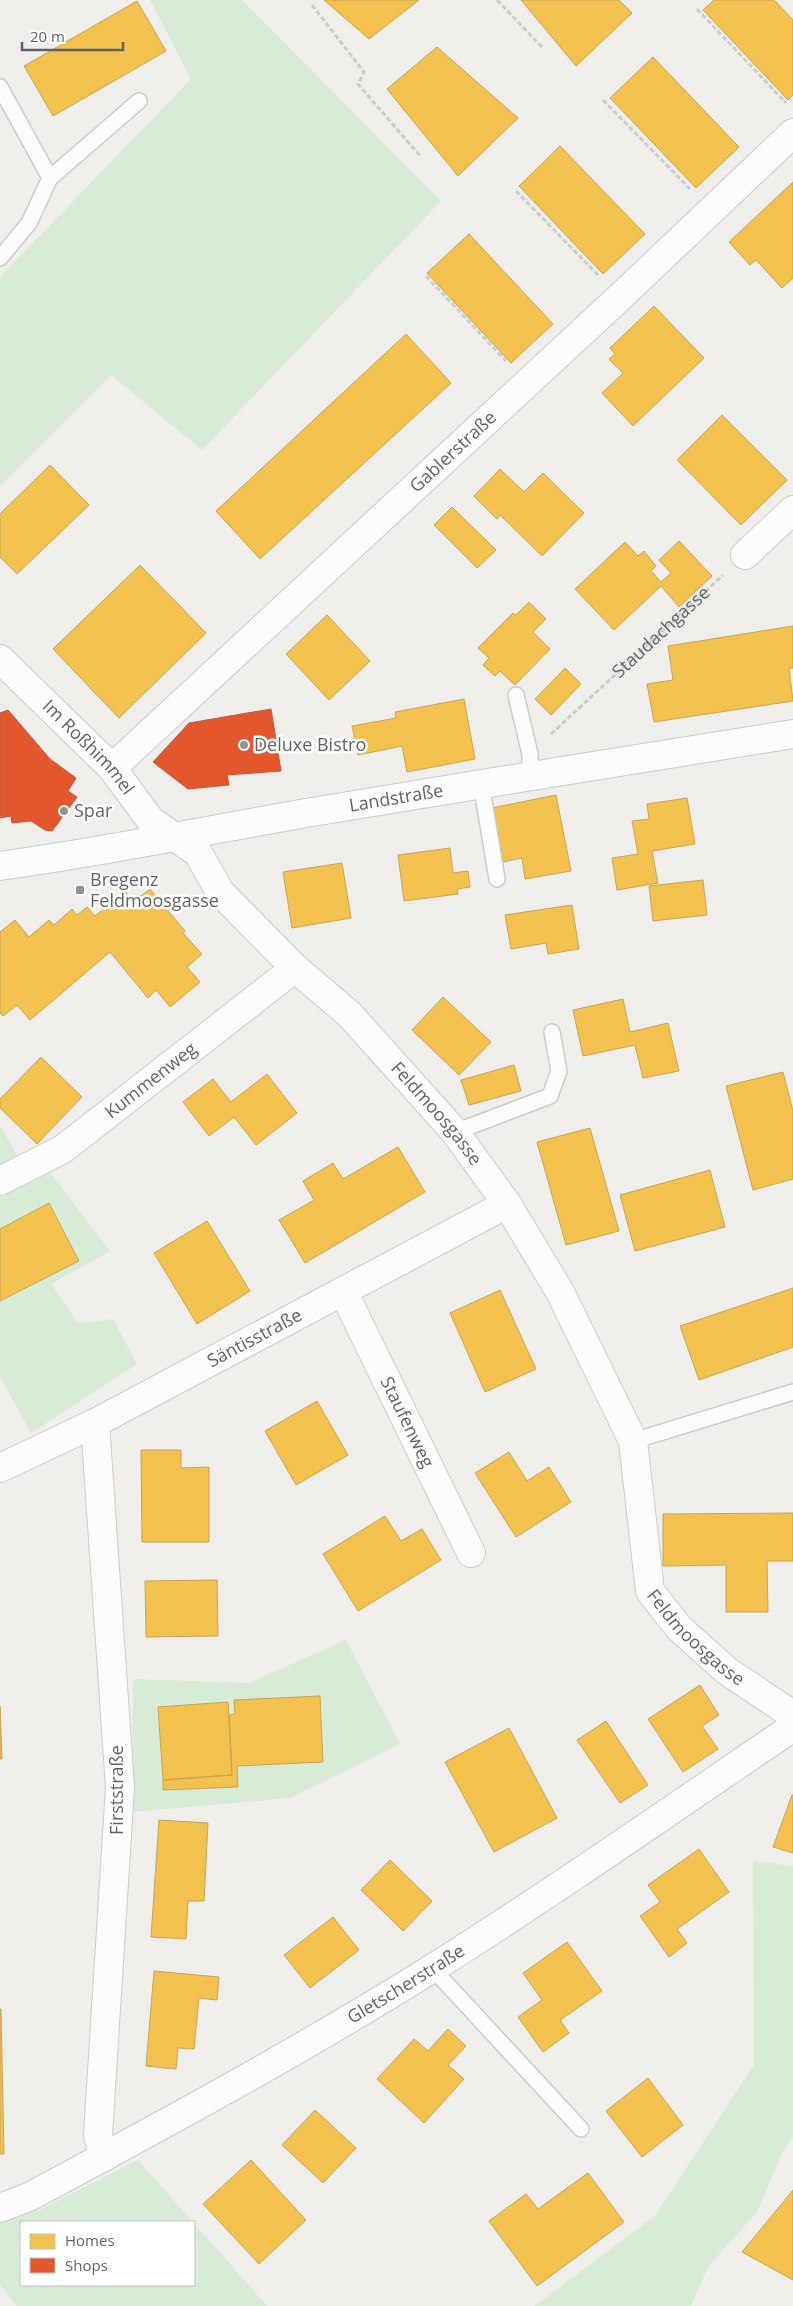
<svg xmlns="http://www.w3.org/2000/svg" width="793" height="2306" font-family="'Open Sans',sans-serif">
<style>
.green{fill:#d8ebd6}
.homes{fill:#f2c14e;stroke:#c6a556}
.shops{fill:#e4572e;stroke:#bc5b3f}
.lines{fill:none;stroke-linecap:round;stroke-linejoin:round}
.service-casing{stroke:#cbcccc;stroke-width:18}
.minor-casing{stroke:#cbcccc;stroke-width:30}
.tertiary-casing{stroke:#cbcccc;stroke-width:30}
.path{stroke:#cacfcc;stroke-width:3;stroke-dasharray:5 2.5;stroke-linecap:butt}
.service{stroke:#fdfcfc;stroke-width:15}
.minor{stroke:#fdfcfc;stroke-width:28}
.tertiary{stroke:#fdfcfc;stroke-width:28}
.poi-dot{fill:#919496;stroke:#fff;stroke-width:2}
.labels{text-anchor:middle;stroke-width:5;stroke-linejoin:round;paint-order:stroke}
.street-label{font-size:18px;fill:#5f6368;stroke:#fff}
.poi-label{font-size:18px;fill:#5f6368;stroke:#fff;text-anchor:start}
</style>
<rect width="100%" height="100%" fill="#efeeea"/>
<path class="green" d="M150,0H242L441,201L202,450L111,375L0,486V277L191,79Z
M0,1126L33,1182L49,1171L110,1251L51,1284L78,1323L113,1319L137,1364L31,1433L0,1377Z
M346,1640L400,1744L290,1798L132,1812L133,1679L249,1683Z
M753,1861L793,1866V2137L782,2153L757,2212L708,2267L691,2306H534L654,2217L754,2065Z
M138,2160L193,2222H21V2285H194V2223L267,2306H17L0,2285V2223L35,2212Z"/>
<path class="homes" d="M324,0H419L369,39Z
M521,0H619L632,13L576,66Z
M714,0H774L793,20V95L788,100L703,10Z
M137,1L166,51L53,116L24,66Z
M437,47L518,118L458,176L387,89Z
M653,57L739,147L696,188L610,98Z
M560,146L645,234L603,274L519,186Z
M793,182V278L782,288L756,260L750,265L729,242Z
M469,234L553,324L511,363L427,273Z
M654,306L704,358L633,426L602,393L623,373L609,359L615,354L610,348Z
M406,334L451,383L260,559L216,511Z
M722,415L787,480L741,525L677,460Z
M50,465L89,505L17,574L0,557V514Z
M500,469L524,492L543,473L584,513L542,556L500,515L497,519L474,496Z
M452,507L496,550L477,568L434,525Z
M679,541L712,576L679,607L661,586L614,630L575,589L625,542L638,556L644,551L656,566L651,571L661,582L671,573L659,560Z
M140,565L206,633L119,718L53,649Z
M529,602L546,619L533,632L550,649L515,685L500,671L495,676L483,665L489,658L478,648L513,613L516,615Z
M327,615L370,661L329,700L286,654Z
M793,626V668H789L793,701L654,722L647,684L673,680L668,646Z
M565,668L581,684L551,715L535,699Z
M464,699L475,759L407,772L402,746L358,755L352,726L396,718L395,712Z
M556,795L571,871L525,879L522,858L502,862L492,808Z
M687,798L695,844L652,851L658,883L617,890L612,858L638,854L632,821L649,819L647,804Z
M450,848L453,873L468,871L470,887L457,889L458,894L404,901L398,855Z
M342,863L351,918L292,928L283,872Z
M703,880L707,915L653,921L649,886Z
M150,889L185,931L183,933L202,954L187,967L200,982L170,1007L156,990L148,998L110,952L30,1020L17,1005L3,1016L0,1013V932L15,920L29,937L49,920L54,925L72,909L77,915L87,907L95,916L125,891L133,902Z
M572,905L579,949L548,954L546,943L511,949L505,915Z
M443,997L491,1042L459,1075L412,1030Z
M623,999L630,1032L668,1023L679,1071L643,1078L635,1045L583,1056L573,1010Z
M41,1057L82,1097L37,1144L0,1108V1099Z
M514,1065L521,1091L469,1105L461,1080Z
M783,1072L793,1111V1179L753,1190L726,1086Z
M267,1074L297,1113L256,1145L234,1117L209,1136L183,1102L213,1079L231,1102Z
M590,1128L619,1231L566,1245L537,1142Z
M398,1147L425,1192L305,1263L279,1220L314,1200L303,1181L333,1163L343,1179Z
M710,1170L725,1227L635,1251L620,1195Z
M49,1203L79,1261L0,1301V1229Z
M207,1221L250,1291L197,1324L154,1253Z
M793,1288V1347L699,1380L680,1326Z
M500,1290L536,1369L485,1392L450,1313Z
M317,1401L348,1455L296,1485L265,1431Z
M141,1450H181V1468L209,1467V1542H142Z
M509,1452L527,1481L549,1467L571,1502L516,1537L475,1473Z
M793,1513V1561H767L768,1612H726V1565L663,1566V1514Z
M385,1516L401,1541L422,1529L441,1560L358,1611L323,1554Z
M217,1580L218,1636L146,1637L145,1581Z
M700,1685L719,1715L702,1726L718,1749L683,1772L648,1719Z
M320,1696L323,1762L237,1766L238,1787L163,1790V1780L232,1775L229,1715L235,1714L234,1700Z
M228,1702L232,1775L163,1780L158,1707Z
M0,1706L2,1759H0Z
M606,1721L648,1785L620,1803L577,1740Z
M509,1728L557,1818L494,1852L445,1762Z
M792,1795H793V1853L773,1847Z
M159,1820L208,1823L204,1901H188L186,1939L151,1937Z
M699,1849L729,1892L677,1929L687,1943L669,1957L640,1916L660,1902L648,1885Z
M390,1860L432,1901L403,1931L361,1890Z
M333,1917L359,1950L310,1988L284,1955Z
M567,1942L602,1991L560,2020L569,2033L543,2052L518,2017L542,2000L523,1973Z
M154,1971L219,1977L217,2000L199,1998L194,2049L178,2048L176,2069L146,2066Z
M0,2009H1L4,2154H0Z
M448,2029L466,2046L448,2065L464,2079L424,2123L377,2079L414,2039L428,2051Z
M648,2078L683,2125L642,2157L606,2111Z
M315,2110L356,2148L323,2183L282,2145Z
M251,2160L306,2220L259,2264L203,2204Z
M588,2173L624,2222L537,2286L489,2221L526,2194L538,2209Z
M793,2190V2280L742,2252Z"/>
<path class="shops" d="M271,709L281,771L227,775L229,785L188,789L153,762L189,723Z
M8,710L50,759L76,778L68,791L77,797L52,831L45,830L31,821L12,823L11,816L0,818V713Z"/>
<g class="lines">
<g class="service-casing">
<path id="service" d="M0,87L50,178
M0,258L29,223L50,178L139,101
M516,695L530,754V777
M481,783L497,879
M455,1132L550,1096L559,1071L552,1032
M633,1441L793,1392
M432,1968L581,2129"/>
</g>
<g class="minor-casing">
<g id="minor">
<path d="M745,555L793,510"/>
<path id="s2" d="M0,659L112,768L151,821L198,853L220,892L295,968L350,1015L455,1132L507,1204L560,1292L633,1441L650,1591L679,1628L727,1671L793,1715"/>
<path id="s3" d="M112,768L619,298L793,133"/>
<path id="s4" d="M0,1181L63,1149L295,968"/>
<path id="s5" d="M343,1291L471,1553"/>
<path d="M95,1423L120,1787L98,2135L104,2157"/>
<path id="s6" d="M0,1468L95,1423L507,1204"/>
<path id="s7" d="M0,2208L29,2197C165,2124 302,2050 433,1968C555,1891 674,1808 793,1727"/>
</g>
</g>
<g class="tertiary-casing">
<g id="tertiary">
<path id="s8" d="M0,866C103,852 204,831 306,813C468,786 631,760 793,734"/>
</g>
</g>
<g class="path">
<path d="M497,0L542,47"/>
<path d="M312,5L364,72L358,84L421,157"/>
<path d="M697,9L786,103"/>
<path d="M603,100L690,189"/>
<path d="M516,191L598,275"/>
<path d="M426,276L506,361"/>
<path id="s1" d="M551,734L723,575"/>
</g>
<use href="#service" class="service"/>
<use href="#minor" class="minor"/>
<use href="#tertiary" class="tertiary"/>
</g>
<g class="poi-dot">
<circle cx="244" cy="745" r="5"/>
<circle cx="64" cy="811" r="5"/>
<rect x="75" y="885" width="10" height="10" rx="2.5"/>
</g>
<g class="labels">
<g class="street-label">
<text dy="6" stroke="none"><textPath href="#s3" startOffset="465">Gablerstraße</textPath></text>
<text dy="6" stroke="none"><textPath href="#s1" startOffset="150">Staudachgasse</textPath></text>
<text dy="6" stroke="none"><textPath href="#s2" startOffset="125">Im Roßhimmel</textPath></text>
<text dy="6" stroke="none"><textPath href="#s8" startOffset="402">Landstraße</textPath></text>
<text dy="6" stroke="none"><textPath href="#s4" startOffset="182">Kummenweg</textPath></text>
<text dy="6" stroke="none"><textPath href="#s2" startOffset="634">Feldmoosgasse</textPath></text>
<text dy="6" stroke="none"><textPath href="#s6" startOffset="286">Säntisstraße</textPath></text>
<text dy="6" stroke="none"><textPath href="#s5" startOffset="146">Staufenweg</textPath></text>
<text dy="6" stroke="none"><textPath href="#s2" startOffset="1234">Feldmoosgasse</textPath></text>
<text transform="translate(117 1790) rotate(-90)" y="6">Firststraße</text>
<text dy="6" stroke="none"><textPath href="#s7" startOffset="464">Gletscherstraße</textPath></text>
</g>
<g class="poi-label">
<text x="254" y="751">Deluxe Bistro</text>
<text x="74" y="817">Spar</text>
<text x="90" y="886">Bregenz<tspan x="90" dy="21">Feldmoosgasse</tspan></text>
</g>
</g>
<rect x="20" y="2221" width="175" height="65" fill="#ffffff" stroke="#bfc1c3"/>
<rect x="30" y="2234" width="25" height="15" fill="#f2c14e" stroke="#bfc1c3"/>
<text x="65" y="2246" font-size="15" fill="#5f6368">Homes</text>
<rect x="30" y="2258" width="25" height="15" fill="#e4572e" stroke="#bfc1c3"/>
<text x="65" y="2271" font-size="15" fill="#5f6368">Shops</text>
<path d="M22 42v8h101v-8" fill="none" stroke="#5f6368" stroke-width="2.5"/>
<text x="30" y="42" font-size="15" fill="#5f6368" stroke="#ffffff" stroke-width="4" paint-order="stroke">20 m</text>
</svg>
